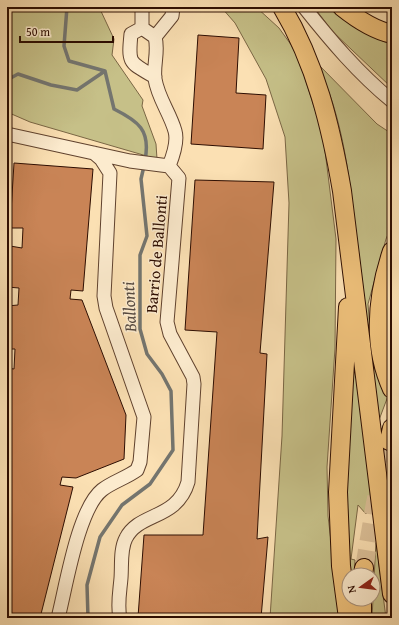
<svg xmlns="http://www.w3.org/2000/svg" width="399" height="625" font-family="'Gentium Book Plus',serif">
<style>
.green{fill:#c6c088;stroke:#7a6644}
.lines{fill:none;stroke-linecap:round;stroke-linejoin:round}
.stream{stroke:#74756f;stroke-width:3.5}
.building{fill:#c98456;stroke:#2d0d01}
.highway-tunnel{stroke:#dcc098;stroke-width:18;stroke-dasharray:18 9;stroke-linecap:butt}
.minor-casing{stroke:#60422e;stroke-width:15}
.highway-casing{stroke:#2d0d01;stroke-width:20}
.minor{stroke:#fcebce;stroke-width:13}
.highway{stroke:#eec07a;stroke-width:18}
.labels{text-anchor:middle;stroke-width:3;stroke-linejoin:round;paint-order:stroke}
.street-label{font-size:16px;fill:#2d0d01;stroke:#fcebce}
.water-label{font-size:17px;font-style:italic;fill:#564a41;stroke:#fcebce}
</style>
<rect width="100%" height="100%" fill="#fbe0b3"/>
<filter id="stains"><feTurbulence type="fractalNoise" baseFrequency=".005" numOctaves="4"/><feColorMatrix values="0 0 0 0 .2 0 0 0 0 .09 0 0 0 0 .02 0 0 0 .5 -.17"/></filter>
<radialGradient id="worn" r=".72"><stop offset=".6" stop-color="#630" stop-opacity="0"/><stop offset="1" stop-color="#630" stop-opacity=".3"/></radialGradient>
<path class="green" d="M7,7H99L114,39L112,55L143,100L142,106L156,144L157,159L30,122L7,112Z
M221,7H256L279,28L297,53L323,135L336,239L335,348L327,467L328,516L340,618H270L282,436L289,203L285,137L266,79L235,23Z
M314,7H336L376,38L392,45V88L332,31Z
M316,62L377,124L392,134V225L386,239L368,304L371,343L388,396L379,420C372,363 365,305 358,248C350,186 345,119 316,62Z
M392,281V355C386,330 388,306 392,281Z
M352,339L372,503L366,514L358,505L351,559L355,560L354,575H349L343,505Z
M376,541L386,618H372Z"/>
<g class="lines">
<path class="stream" d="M67,7L64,46L69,61L105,71L114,109C138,121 151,130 145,160
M7,80L18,74L51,85L77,90L105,71
M88,618L87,585L100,537L122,505L150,484L173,450L171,391L162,374L147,354L140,329V255L147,236L141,179L144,166"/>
</g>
<path class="building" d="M198,35L239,38L236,93L266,95L263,149L191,144Z
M14,163L93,169L83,291L71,290L70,299L82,300L126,415L124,459L76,478L62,477L60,485L73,487L40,618H7V492H10V475H7V434H10L11,415H7V368L14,369L15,349H7V306L18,305L19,288L7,287V275L10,246L22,248L23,228H10Z
M195,180L274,182L260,353L267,354L257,539L268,537L261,618L138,617L144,535H203L217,332L185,330Z"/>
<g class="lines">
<path class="highway-tunnel" d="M364,568L375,503L389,441"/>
<g class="minor-casing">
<path id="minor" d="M304,7C331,41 358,73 392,101
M142,28V7
M155,37L172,16L173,7
M155,77C129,62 128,64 131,34L142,28L155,37C159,51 153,65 155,79C158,98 170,113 175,131C178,141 173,156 169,166
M7,134L130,161L169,166
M58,618C66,587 78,509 102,490C112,482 126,478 137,470L140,462L144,417L106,308L104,296L110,173L101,159L94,153
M120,618C117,605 120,591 121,578C122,566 120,549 126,538C139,512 177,520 188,482L194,384L193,377L170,334L167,322L179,178L169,166"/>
</g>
<g class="highway-casing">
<path id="highway" d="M282,7C316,64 331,127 342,191L392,594
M342,7C357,19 373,30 392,34
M392,251C377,296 372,345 392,389
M389,441L392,428
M363,575L364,568
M348,618L341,566L338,492L348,307
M362,618V599"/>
</g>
<use href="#minor" class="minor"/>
<use href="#highway" class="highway"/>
</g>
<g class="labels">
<g class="street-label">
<text transform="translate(156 254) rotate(-85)" y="6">Barrio de Ballonti</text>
</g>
<g class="water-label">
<text transform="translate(129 307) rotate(-93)" y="6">Ballonti</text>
</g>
</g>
<rect width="399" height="625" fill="none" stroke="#fbe0b3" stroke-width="24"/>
<rect x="8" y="8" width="383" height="609" fill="none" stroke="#2d0d01" stroke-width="2"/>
<rect x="12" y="12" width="375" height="601" fill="none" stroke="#2d0d01"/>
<g transform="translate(361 587) rotate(256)"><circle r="19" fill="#fcebce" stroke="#a9927c"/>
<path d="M0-3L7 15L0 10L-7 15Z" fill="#8f2418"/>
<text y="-6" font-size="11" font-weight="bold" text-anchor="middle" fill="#2d0d01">N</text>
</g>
<path d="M20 36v6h93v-6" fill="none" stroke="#2d0d01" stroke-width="2"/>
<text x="26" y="36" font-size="12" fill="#2d0d01" stroke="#fcebce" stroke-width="3" paint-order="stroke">50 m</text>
<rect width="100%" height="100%" filter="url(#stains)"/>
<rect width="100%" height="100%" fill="url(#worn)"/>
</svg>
